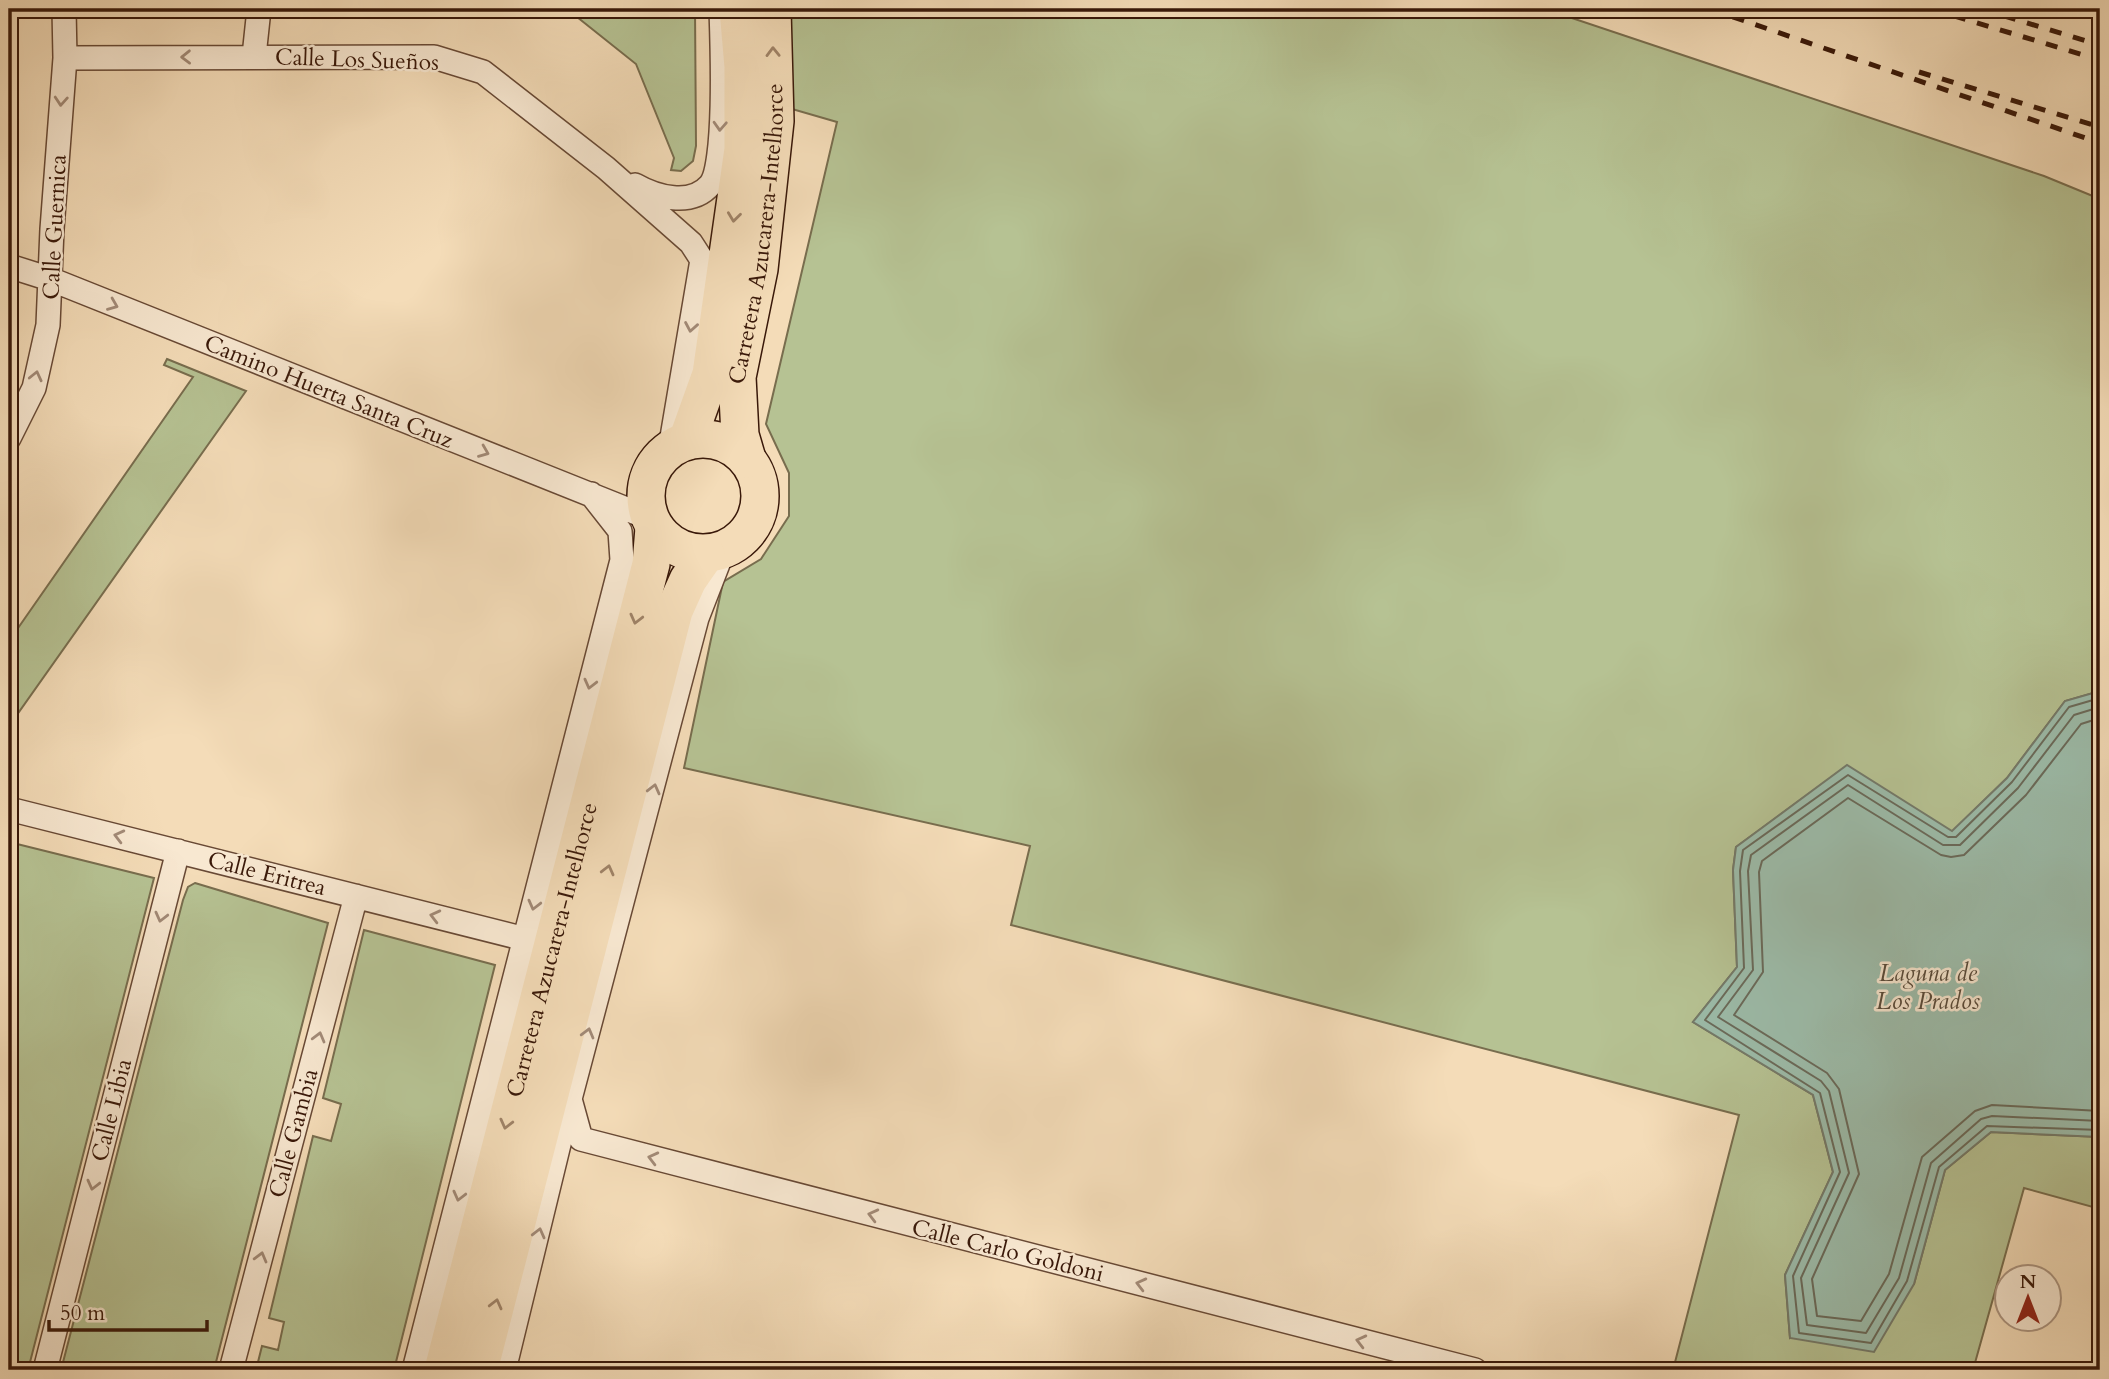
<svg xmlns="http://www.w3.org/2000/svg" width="2109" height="1379" font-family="Cardo,serif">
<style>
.green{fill:#b6c293;stroke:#786d4e;stroke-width:2}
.water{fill:#9cbcaa;stroke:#747a6a;stroke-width:2}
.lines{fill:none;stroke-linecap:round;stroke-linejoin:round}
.shore{stroke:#6a6a5a;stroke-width:2}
.street-casing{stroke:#684935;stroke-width:26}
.primary-casing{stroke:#391809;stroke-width:40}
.street{stroke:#f8e8d1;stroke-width:23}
.primary{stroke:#f4dcb8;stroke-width:37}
.rail{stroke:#391809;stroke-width:5;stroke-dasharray:12 12;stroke-linecap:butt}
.oneway{stroke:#a08469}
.oneway2{stroke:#a28a77}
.labels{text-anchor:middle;stroke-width:5;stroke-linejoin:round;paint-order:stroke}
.street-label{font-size:23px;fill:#391809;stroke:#f8e8d1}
.water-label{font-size:24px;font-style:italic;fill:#574939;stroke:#f8e8d1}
</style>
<rect width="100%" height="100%" fill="#f4dcb8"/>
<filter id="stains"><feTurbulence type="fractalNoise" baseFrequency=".00286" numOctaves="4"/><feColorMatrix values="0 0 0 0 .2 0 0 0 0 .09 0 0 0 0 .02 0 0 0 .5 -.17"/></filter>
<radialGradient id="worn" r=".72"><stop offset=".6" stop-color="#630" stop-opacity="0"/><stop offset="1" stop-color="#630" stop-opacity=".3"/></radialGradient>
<path class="green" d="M567,9H695L696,146L693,161L681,171L671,170L674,158L636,64Z
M789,9H1545L2044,176L2100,199V691L2065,701L2007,778L1952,832L1847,766L1736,847L1733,870L1737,967L1693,1022L1813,1095L1833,1172L1785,1275L1790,1338L1914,1284L1945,1170L1991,1132L2100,1137V1209L2024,1188L1973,1370H1673L1739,1115L1011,925L1030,846L684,768L723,582L761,559L789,516V473L766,424L837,122L792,109Z
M167,359L246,391L9,726V641L193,377L164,365Z
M9,842L154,878L28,1370H9Z
M195,883L328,923L214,1370H61L183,900L188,887Z
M364,930L495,965L394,1370H256L262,1346L278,1350L284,1322L269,1318L313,1136L331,1141L341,1104L323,1098Z"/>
<path class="water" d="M2100,691V1137L1991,1132L1945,1170L1914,1284L1874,1352L1790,1338L1785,1275L1833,1172L1813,1095L1693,1022L1737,967L1733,870L1736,847L1847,765L1952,831L2007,778L2065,701Z"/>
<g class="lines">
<path class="shore" d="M2100,698L2069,707L2012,782L1956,837H1948L1848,775L1743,850L1740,871L1744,968L1705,1020L1820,1093L1840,1172L1793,1276L1799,1333L1871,1343L1907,1281L1939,1167L1987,1126L2100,1130
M2100,707L2074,715L2018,788L1960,845H1943L1848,785L1751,855L1748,871L1753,970L1718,1017L1821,1081L1829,1091L1849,1173L1801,1278L1807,1325L1866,1333L1899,1278L1931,1163L1981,1119L1992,1116L2100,1121
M2100,718L2081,724L2026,795L1964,855L1951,857L1941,855L1848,798L1762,861L1759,872L1763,972L1734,1015L1827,1073L1839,1089L1859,1174L1812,1279L1817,1316L1861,1321L1889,1274L1922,1157L1975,1111L1992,1105L2100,1111"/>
<g class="street-casing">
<path id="street" d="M254,56L259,9
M65,58L434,57L483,72L606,168L691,243L702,260L670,449
M635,185C656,197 691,207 710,185C727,166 722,39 721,9
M9,266L50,279L649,518
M9,438L34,388L48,325L52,229L65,58L64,9
M9,809L525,939
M570,1099L581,1139L1475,1370
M45,1370L178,851
M231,1370L356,896
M414,1370L622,560L620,531L591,494
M504,1370L570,1099L697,618L723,551"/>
</g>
<g class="primary-casing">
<g id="primary">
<circle cx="703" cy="496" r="57"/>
<path d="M687,441L711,374L743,149V67L738,9"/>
<path id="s1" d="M747,459L740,435L737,377L759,269L775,121L772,9"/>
<path id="s2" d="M443,1370L651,564L654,528"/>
<path d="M479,1370L674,611L688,580L706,554"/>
</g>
</g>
<use href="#street" class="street"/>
<use href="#primary" class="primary"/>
<path class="rail" d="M1710,9L2100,143
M1931,9L2100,60
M1981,9L2100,45
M1919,72L2100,127"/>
</g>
<defs><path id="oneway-chevron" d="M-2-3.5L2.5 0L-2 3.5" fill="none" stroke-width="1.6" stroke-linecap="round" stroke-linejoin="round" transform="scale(1.75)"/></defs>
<g class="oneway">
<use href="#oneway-chevron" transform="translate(773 52) rotate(-91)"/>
<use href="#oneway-chevron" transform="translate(734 217) rotate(97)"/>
<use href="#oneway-chevron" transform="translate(636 619) rotate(104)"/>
<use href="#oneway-chevron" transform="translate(608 870) rotate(-76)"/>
<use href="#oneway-chevron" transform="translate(506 1124) rotate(104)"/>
<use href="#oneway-chevron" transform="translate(496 1304) rotate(-76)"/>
</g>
<g class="oneway2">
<use href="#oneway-chevron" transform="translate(186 57) rotate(179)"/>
<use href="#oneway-chevron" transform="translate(61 101) rotate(94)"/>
<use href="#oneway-chevron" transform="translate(720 126) rotate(93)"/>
<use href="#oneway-chevron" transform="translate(113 305) rotate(22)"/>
<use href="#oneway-chevron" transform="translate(691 327) rotate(100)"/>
<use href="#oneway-chevron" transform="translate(36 376) rotate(-77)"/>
<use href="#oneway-chevron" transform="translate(484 452) rotate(22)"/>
<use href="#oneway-chevron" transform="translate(590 684) rotate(104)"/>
<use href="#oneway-chevron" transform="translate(654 789) rotate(-76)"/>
<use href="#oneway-chevron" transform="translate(119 836) rotate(-166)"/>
<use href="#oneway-chevron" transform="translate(534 905) rotate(104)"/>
<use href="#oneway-chevron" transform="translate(435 916) rotate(-166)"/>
<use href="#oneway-chevron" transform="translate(161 917) rotate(104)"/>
<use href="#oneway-chevron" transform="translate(588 1033) rotate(-75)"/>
<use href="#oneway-chevron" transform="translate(319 1037) rotate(-75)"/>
<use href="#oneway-chevron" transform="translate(653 1158) rotate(-166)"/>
<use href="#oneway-chevron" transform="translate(93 1185) rotate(104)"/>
<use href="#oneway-chevron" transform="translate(459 1196) rotate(104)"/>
<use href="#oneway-chevron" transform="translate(873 1215) rotate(-166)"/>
<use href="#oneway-chevron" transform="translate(539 1233) rotate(-76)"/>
<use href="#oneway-chevron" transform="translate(261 1257) rotate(-75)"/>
<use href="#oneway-chevron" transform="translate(1141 1284) rotate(-166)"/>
<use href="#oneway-chevron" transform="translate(1361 1341) rotate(-166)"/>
</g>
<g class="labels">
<g class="street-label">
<text transform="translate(357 59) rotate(2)" y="8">Calle Los Sueños</text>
<text transform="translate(54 227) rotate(-87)" y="8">Calle Guernica</text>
<text dy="8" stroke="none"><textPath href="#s1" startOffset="228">Carretera Azucarera-Intelhorce</textPath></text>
<text transform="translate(329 391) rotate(22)" y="8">Camino Huerta Santa Cruz</text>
<text transform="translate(267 873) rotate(14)" y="8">Calle Eritrea</text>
<text dy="8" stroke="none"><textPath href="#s2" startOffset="434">Carretera Azucarera-Intelhorce</textPath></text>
<text transform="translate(111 1110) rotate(-76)" y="8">Calle Libia</text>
<text transform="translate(293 1133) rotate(-75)" y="8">Calle Gambia</text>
<text transform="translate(1008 1250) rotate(14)" y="8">Calle Carlo Goldoni</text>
</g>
<g class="water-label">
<text x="1928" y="981">Laguna de<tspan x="1928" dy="28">Los Prados</tspan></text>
</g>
</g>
<rect width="2109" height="1379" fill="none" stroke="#f4dcb8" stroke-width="35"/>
<rect x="10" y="10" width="2088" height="1358" fill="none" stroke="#391809" stroke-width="3.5"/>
<rect x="18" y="18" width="2074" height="1344" fill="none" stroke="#391809" stroke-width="2"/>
<g transform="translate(2028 1298)"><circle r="33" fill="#f8e8d1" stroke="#ac9581" stroke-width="2"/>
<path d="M0-5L12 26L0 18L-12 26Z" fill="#8f2418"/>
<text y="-10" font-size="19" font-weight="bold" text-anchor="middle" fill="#391809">N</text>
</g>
<path d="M49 1320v10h158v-10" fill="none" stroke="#391809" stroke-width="3.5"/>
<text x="60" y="1320" font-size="21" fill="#391809" stroke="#f8e8d1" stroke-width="5" paint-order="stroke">50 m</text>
<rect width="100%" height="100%" filter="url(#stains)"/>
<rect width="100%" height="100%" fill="url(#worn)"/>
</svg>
